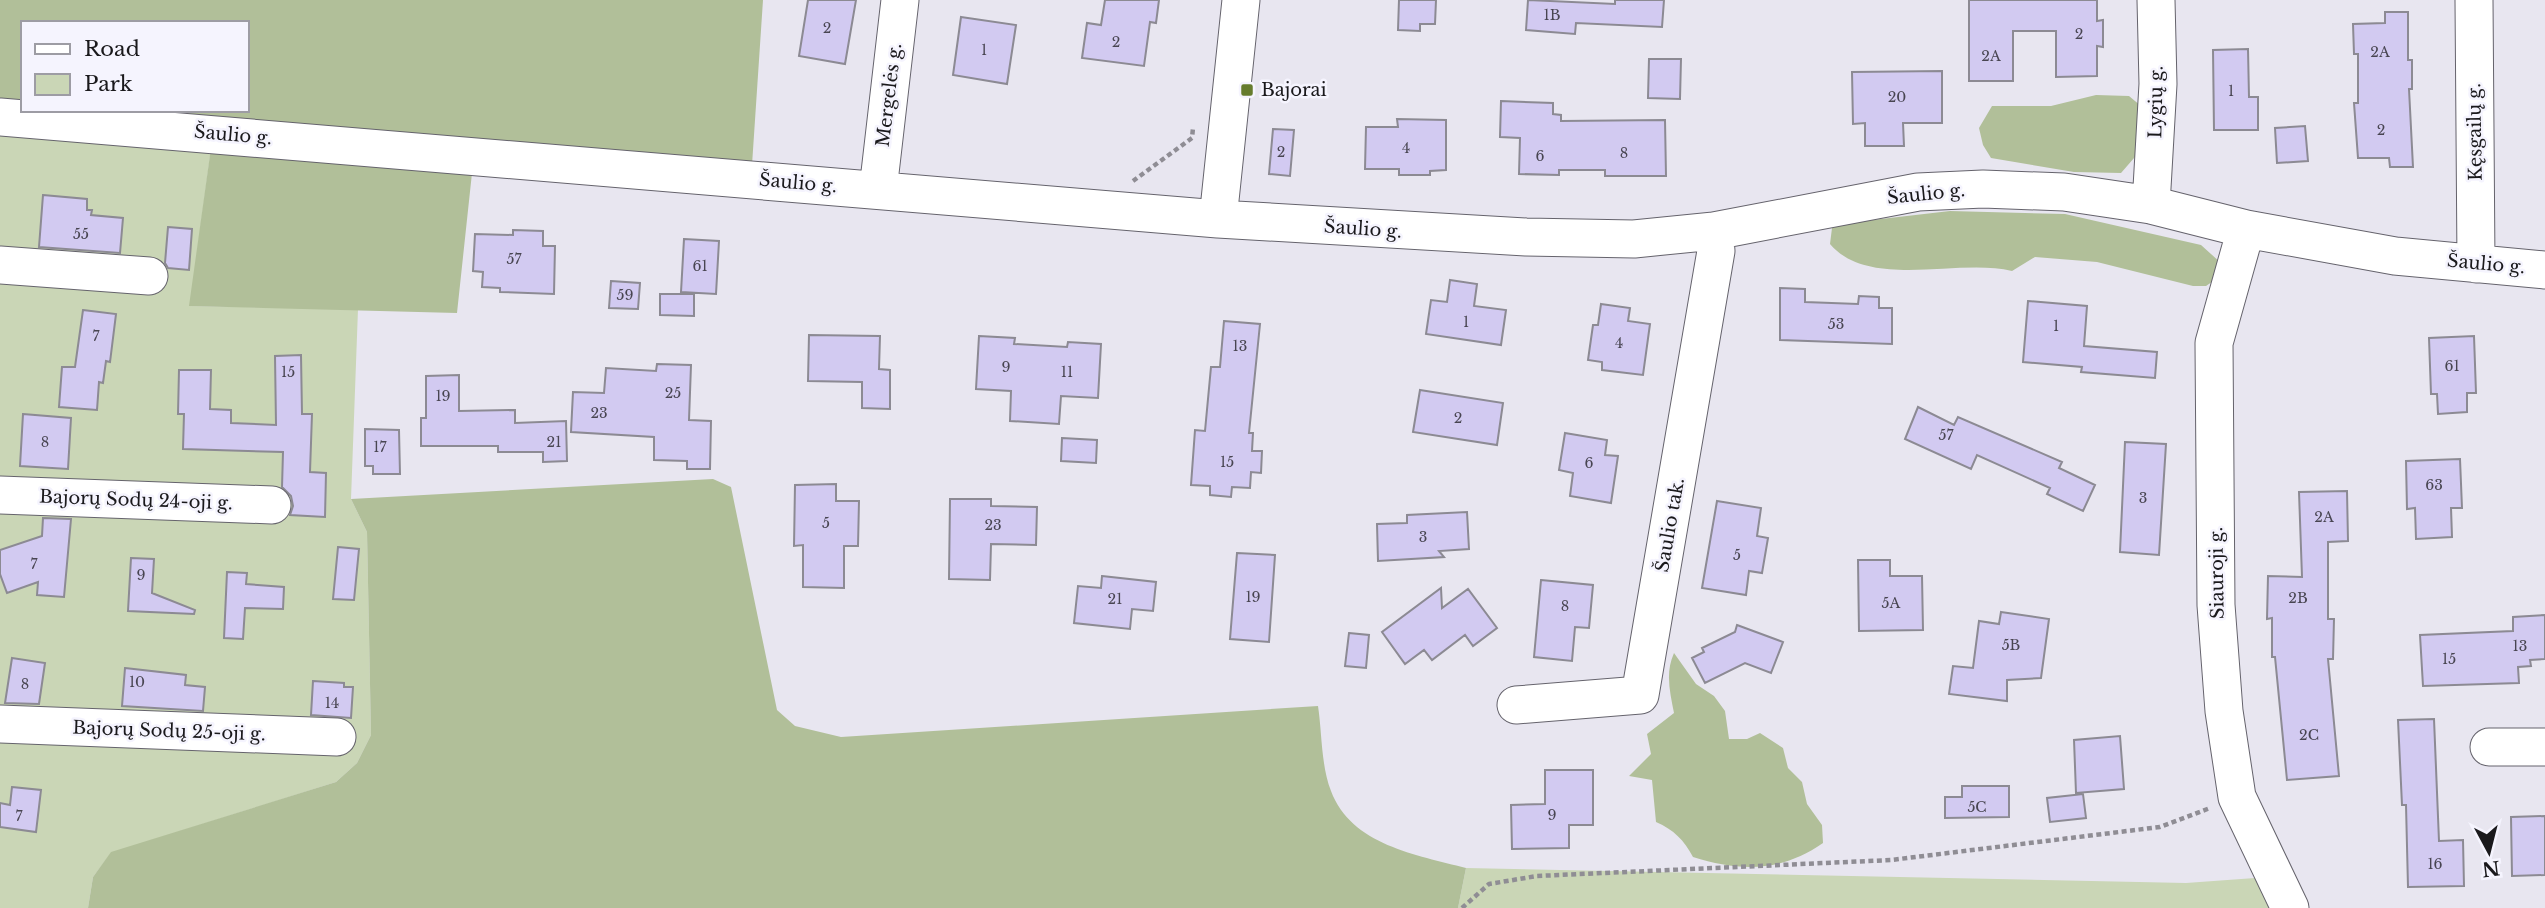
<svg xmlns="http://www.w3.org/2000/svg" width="2545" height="908" font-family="'Libre Baskerville',serif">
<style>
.green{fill:#cad6b6}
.forest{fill:#b1bf99}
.building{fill:#d2caf1;stroke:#8c8a93;stroke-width:2}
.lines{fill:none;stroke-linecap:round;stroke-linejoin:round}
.minor-casing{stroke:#65636c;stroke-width:39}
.path{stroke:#8f8d94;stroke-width:4.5;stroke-dasharray:5 3.5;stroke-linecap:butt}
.minor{stroke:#fff;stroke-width:37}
.poi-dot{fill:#667c2d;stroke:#f5f4fe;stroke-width:2.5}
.labels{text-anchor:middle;stroke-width:5;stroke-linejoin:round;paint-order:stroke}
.number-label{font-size:14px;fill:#484551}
.poi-label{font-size:18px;fill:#1a191c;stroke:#f5f4fe;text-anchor:start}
.street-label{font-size:18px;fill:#1a191c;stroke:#f5f4fe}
</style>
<rect width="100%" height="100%" fill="#e8e6f0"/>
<path class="green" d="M0,100L215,119L190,306L358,309L351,499L367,532L371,735L357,763L336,782L111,853L93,877L88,908H0Z
M1466,868L2186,883L2255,878L2271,908H1458Z"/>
<path class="forest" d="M0,0H763L752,165L475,145L457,313L189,306L215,119L115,110H247V23H23V102L0,100Z
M2096,95L2129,96L2141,106V150L2121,173L2074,172L1991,158L1983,145L1979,128L1992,106H2051Z
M1950,211L2065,214L2201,245L2221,263L2219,277L2206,286H2193L2097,262L2035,257L2012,271C1958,258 1869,290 1830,244L1832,228L1855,222Z
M713,479L731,487L777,710L795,726L841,737L1318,706C1322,732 1321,766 1331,791C1351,845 1417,855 1466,868L1458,908H88L93,877L111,852L336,782L357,763L371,735L367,532L351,499Z
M1674,653L1696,684L1714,696L1725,711L1729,739H1747L1760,733L1783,748L1788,768L1802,782L1807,804L1822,825L1823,843C1781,872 1741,872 1693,857C1684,840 1674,830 1656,822L1652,780L1629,776L1651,754L1647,734L1674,713C1670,692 1665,673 1674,653Z"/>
<path class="building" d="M808,0H856L845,64L799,56Z
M1105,0H1159L1156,23L1150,22L1144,66L1082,58L1087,23L1101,25Z
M1399,0H1436L1435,24H1420V31L1398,30Z
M1528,0L1615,4V0H1664L1662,27L1576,23L1575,34L1526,30Z
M1969,0H2097V21L2103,20V47L2097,46V76L2056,77V31H2013V81H1969Z
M2385,12H2408V60H2412V89H2409L2413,167H2390L2389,158H2358L2354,103H2358V54H2354L2353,24L2385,23Z
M961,17L1016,25L1007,84L953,75Z
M2248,49L2249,97H2258V130H2214L2213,50Z
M1649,59H1681L1680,99L1648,98Z
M1942,71V123H1903L1904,146H1865V123L1853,124L1852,72Z
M1501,101L1553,103V114L1561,115V121L1665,120L1666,176H1605V170H1559V175L1519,174L1520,138L1500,137Z
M1397,119L1446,120V170L1430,171V175H1399V169H1365L1366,127H1398Z
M2305,126L2308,161L2277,163L2275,128Z
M1273,129L1294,130L1290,176L1269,174Z
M43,195L87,199V210H92L91,215L123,218L120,253L39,247Z
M168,227L192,229L189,270L168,268L165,263Z
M513,230L543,231V246H555L554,294L500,292V288L482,287L483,272L473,271L475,234L513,235Z
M684,239L719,241L716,294L681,292Z
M1450,280L1477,284L1474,306L1506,310L1501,345L1426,334L1431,300L1447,302Z
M611,281L640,283L638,309L609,308Z
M1780,288L1805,289V302L1858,304L1859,296L1879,297V308H1892V344L1780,340Z
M660,294H694V316L660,315Z
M2028,301L2087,306L2084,346L2157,352L2155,378L2081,372L2082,367L2023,362Z
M1601,304L1630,308L1628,321L1650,324L1643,375L1602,370V362L1588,360L1593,325H1598Z
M83,310L116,314L110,362L106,361L103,383L99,382L97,410L59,407L62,367H75Z
M1224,321L1260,324L1249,433H1253L1252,451H1262L1261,473L1251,472L1250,488L1232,487L1231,497L1210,495V486L1191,485L1195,430L1205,431L1211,367H1220Z
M809,335L880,336L879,369L890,370V409L862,408V382L808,381Z
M979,336L1015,338L1014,344L1067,347L1068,342L1101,344L1098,398L1061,396L1059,424L1010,421L1011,391L976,389Z
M2474,336L2476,393H2467V412L2438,414L2437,394H2431L2429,338Z
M301,355L302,414H312L310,472L326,473L325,517L290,515L293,506L291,496L282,487L283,452L183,449L184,414H178L179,370H211L210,409L231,410V423L276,425L275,356Z
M657,364L691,365L689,420L711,421L710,469H687V461L654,460V437L571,432L573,392L604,393L606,368L656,371Z
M459,375V411L515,410V423L566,421L567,461L543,462V452H498V446H421V418H426V376Z
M1420,390L1503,403L1497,445L1413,432Z
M1918,407L1954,425L1958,417L2062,462L2059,468L2095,485L2083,511L2047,494L2050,488L1977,455L1971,469L1905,439Z
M23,414L71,418L68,469L20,466Z
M365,429L399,430L400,474H373V466H365Z
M1565,433L1607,440L1605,455L1618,456L1611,503L1570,496L1573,473L1559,470Z
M1062,438L1097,440L1096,463L1061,461Z
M2125,442L2166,444L2159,555L2120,552Z
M2460,459L2462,508H2451L2452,537L2416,539L2415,508L2407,509L2406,461Z
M836,484V501H859L858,546H844V588L803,587V545L794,546L795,485Z
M2347,491L2348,541L2328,542V619H2334L2333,659H2328L2339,776L2287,780L2275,657H2272V618L2267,619L2268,576L2302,577L2299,492Z
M950,499H991V506L1037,507L1036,545L991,544L990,580L949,579Z
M1717,501L1761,508L1757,536L1768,538L1762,573L1749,571L1746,595L1702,588Z
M1467,512L1469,549L1439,551L1444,557L1378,561L1377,524L1407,523V515Z
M43,518L71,519L64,597L37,595L38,582L7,593L0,574V550L42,536Z
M338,547L359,549L354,600L333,599Z
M1237,553L1275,555L1269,642L1230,639Z
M131,558L154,559L152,593L195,610L194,614L128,611Z
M1858,560H1890V576H1922L1923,630L1859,631Z
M227,572L247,573L246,584L284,587L283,609L245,608L243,639L224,638Z
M1102,576L1156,582L1153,611L1132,609L1130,629L1074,623L1078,586L1101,588Z
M1541,580L1593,585L1589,628L1575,627L1572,661L1534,657Z
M1441,588L1442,608L1468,589L1497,628L1473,646L1465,635L1432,660L1424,650L1405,664L1382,632Z
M2001,612L2049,619L2041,678L2007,680V701L1949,694L1953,666L1973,668L1979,621L1999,624Z
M2545,615V659L2530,660L2531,666L2518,667L2519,683L2423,686L2420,635L2513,631V617Z
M1737,625L1783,642L1771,673L1745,663L1705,683L1692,658L1704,652L1702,648L1735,632Z
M1349,633L1369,635L1366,668L1345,666Z
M12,658L45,663L39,704L5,703Z
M125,668L186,675L185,685L205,687L203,711L122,706Z
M313,681L344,683V687H353L351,718L311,715Z
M2434,719L2439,841L2463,840L2464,886L2408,887L2406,805H2402L2398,720Z
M2120,736L2124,789L2076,793L2074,740Z
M1545,770H1593V825H1569V848L1512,849L1511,805L1545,804Z
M1962,786H2009V817L1945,818V797H1962Z
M12,787L41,790L36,832L0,827V803L10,805Z
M2083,794L2086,818L2050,822L2047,798Z
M2545,816V875L2512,876L2511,817Z"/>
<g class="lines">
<g class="minor-casing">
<path id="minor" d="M2474,0L2476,264
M0,117L1218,219L1526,237L1634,239L1714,231L1918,192L1983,189L2064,192L2151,205L2246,229L2395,256L2545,270
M878,190L900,0
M2151,205L2158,84L2156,0
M1218,219L1241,0
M2246,229L2214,343L2216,605L2224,711L2237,797L2290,908
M0,265L149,276
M0,495L272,505
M1516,705L1640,695L1716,251L1714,231
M0,724L337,737
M2489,747H2545"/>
</g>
<path class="path" d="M1133,181L1192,138L1193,128
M1462,908L1489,884L1537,876L1891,860L2160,827L2210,808"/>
<use href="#minor" class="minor"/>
</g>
<rect class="poi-dot" x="1240" y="83" width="14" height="14" rx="3.5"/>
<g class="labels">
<g class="number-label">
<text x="1552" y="20">1B</text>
<text x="827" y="33">2</text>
<text x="2079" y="39">2</text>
<text x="1116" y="47">2</text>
<text x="984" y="55">1</text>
<text x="2380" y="57">2A</text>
<text x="1991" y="61">2A</text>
<text x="2231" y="96">1</text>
<text x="1897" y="102">20</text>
<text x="2381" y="135">2</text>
<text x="1406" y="153">4</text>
<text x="1281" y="157">2</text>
<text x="1624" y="158">8</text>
<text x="1540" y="161">6</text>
<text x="81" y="239">55</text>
<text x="514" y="264">57</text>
<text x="700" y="271">61</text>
<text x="625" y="300">59</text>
<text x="1466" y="327">1</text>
<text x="1836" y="329">53</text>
<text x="2056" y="331">1</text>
<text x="96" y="341">7</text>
<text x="1619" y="348">4</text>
<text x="1240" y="351">13</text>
<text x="2452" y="371">61</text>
<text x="1006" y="372">9</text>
<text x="288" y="377">15</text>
<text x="1067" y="377">11</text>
<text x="673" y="398">25</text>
<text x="443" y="401">19</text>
<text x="599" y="418">23</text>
<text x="1458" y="423">2</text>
<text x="1946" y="440">57</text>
<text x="45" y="447">8</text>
<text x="554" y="447">21</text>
<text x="380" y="452">17</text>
<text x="1227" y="467">15</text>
<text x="1589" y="468">6</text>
<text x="2434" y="490">63</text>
<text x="2143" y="503">3</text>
<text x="2324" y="522">2A</text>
<text x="826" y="528">5</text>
<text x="993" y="530">23</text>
<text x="1423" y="542">3</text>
<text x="1737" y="560">5</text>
<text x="34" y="569">7</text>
<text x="141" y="580">9</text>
<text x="1253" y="602">19</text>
<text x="2298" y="603">2B</text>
<text x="1115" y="604">21</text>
<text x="1891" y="608">5A</text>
<text x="1565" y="611">8</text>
<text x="2011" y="650">5B</text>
<text x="2520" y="651">13</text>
<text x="2449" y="664">15</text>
<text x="137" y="687">10</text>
<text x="25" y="689">8</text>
<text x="332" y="708">14</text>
<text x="2309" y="740">2C</text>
<text x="1977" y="812">5C</text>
<text x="1552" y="820">9</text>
<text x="19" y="821">7</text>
<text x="2435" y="869">16</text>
</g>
<g class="poi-label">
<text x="1261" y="96">Bajorai</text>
</g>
<g class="street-label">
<text transform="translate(889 95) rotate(-83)" y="6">Mergelės g.</text>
<text transform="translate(2156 102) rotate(-89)" y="6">Lygių g.</text>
<text transform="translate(2475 132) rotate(-91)" y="6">Kęsgailų g.</text>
<text transform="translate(233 135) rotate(5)" y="6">Šaulio g.</text>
<text transform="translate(798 183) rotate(5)" y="6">Šaulio g.</text>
<text transform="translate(1926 194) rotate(-6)" y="6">Šaulio g.</text>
<text transform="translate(1363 229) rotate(4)" y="6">Šaulio g.</text>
<text transform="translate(2486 264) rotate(5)" y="6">Šaulio g.</text>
<text transform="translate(136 500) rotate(2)" y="6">Bajorų Sodų 24-oji g.</text>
<text transform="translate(1670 525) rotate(-80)" y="6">Šaulio tak.</text>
<text transform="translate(2217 573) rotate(-91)" y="6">Siauroji g.</text>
<text transform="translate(169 731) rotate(2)" y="6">Bajorų Sodų 25-oji g.</text>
</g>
</g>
<rect x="21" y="21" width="228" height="91" fill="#f5f4fe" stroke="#9d9ca4" stroke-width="2"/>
<rect x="35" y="44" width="35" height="10" fill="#ffffff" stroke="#9d9ca4" stroke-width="2"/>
<text x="84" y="56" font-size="21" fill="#1a191c">Road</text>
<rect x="35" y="74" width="35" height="21" fill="#cad6b6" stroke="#9d9ca4" stroke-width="2"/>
<text x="84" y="91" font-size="21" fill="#1a191c">Park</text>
<g transform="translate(2489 852) rotate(173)" stroke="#f5f4fe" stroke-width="5" paint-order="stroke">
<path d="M0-5L12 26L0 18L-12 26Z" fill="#1a191c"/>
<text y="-10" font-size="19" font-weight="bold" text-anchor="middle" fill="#1a191c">N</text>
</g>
</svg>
